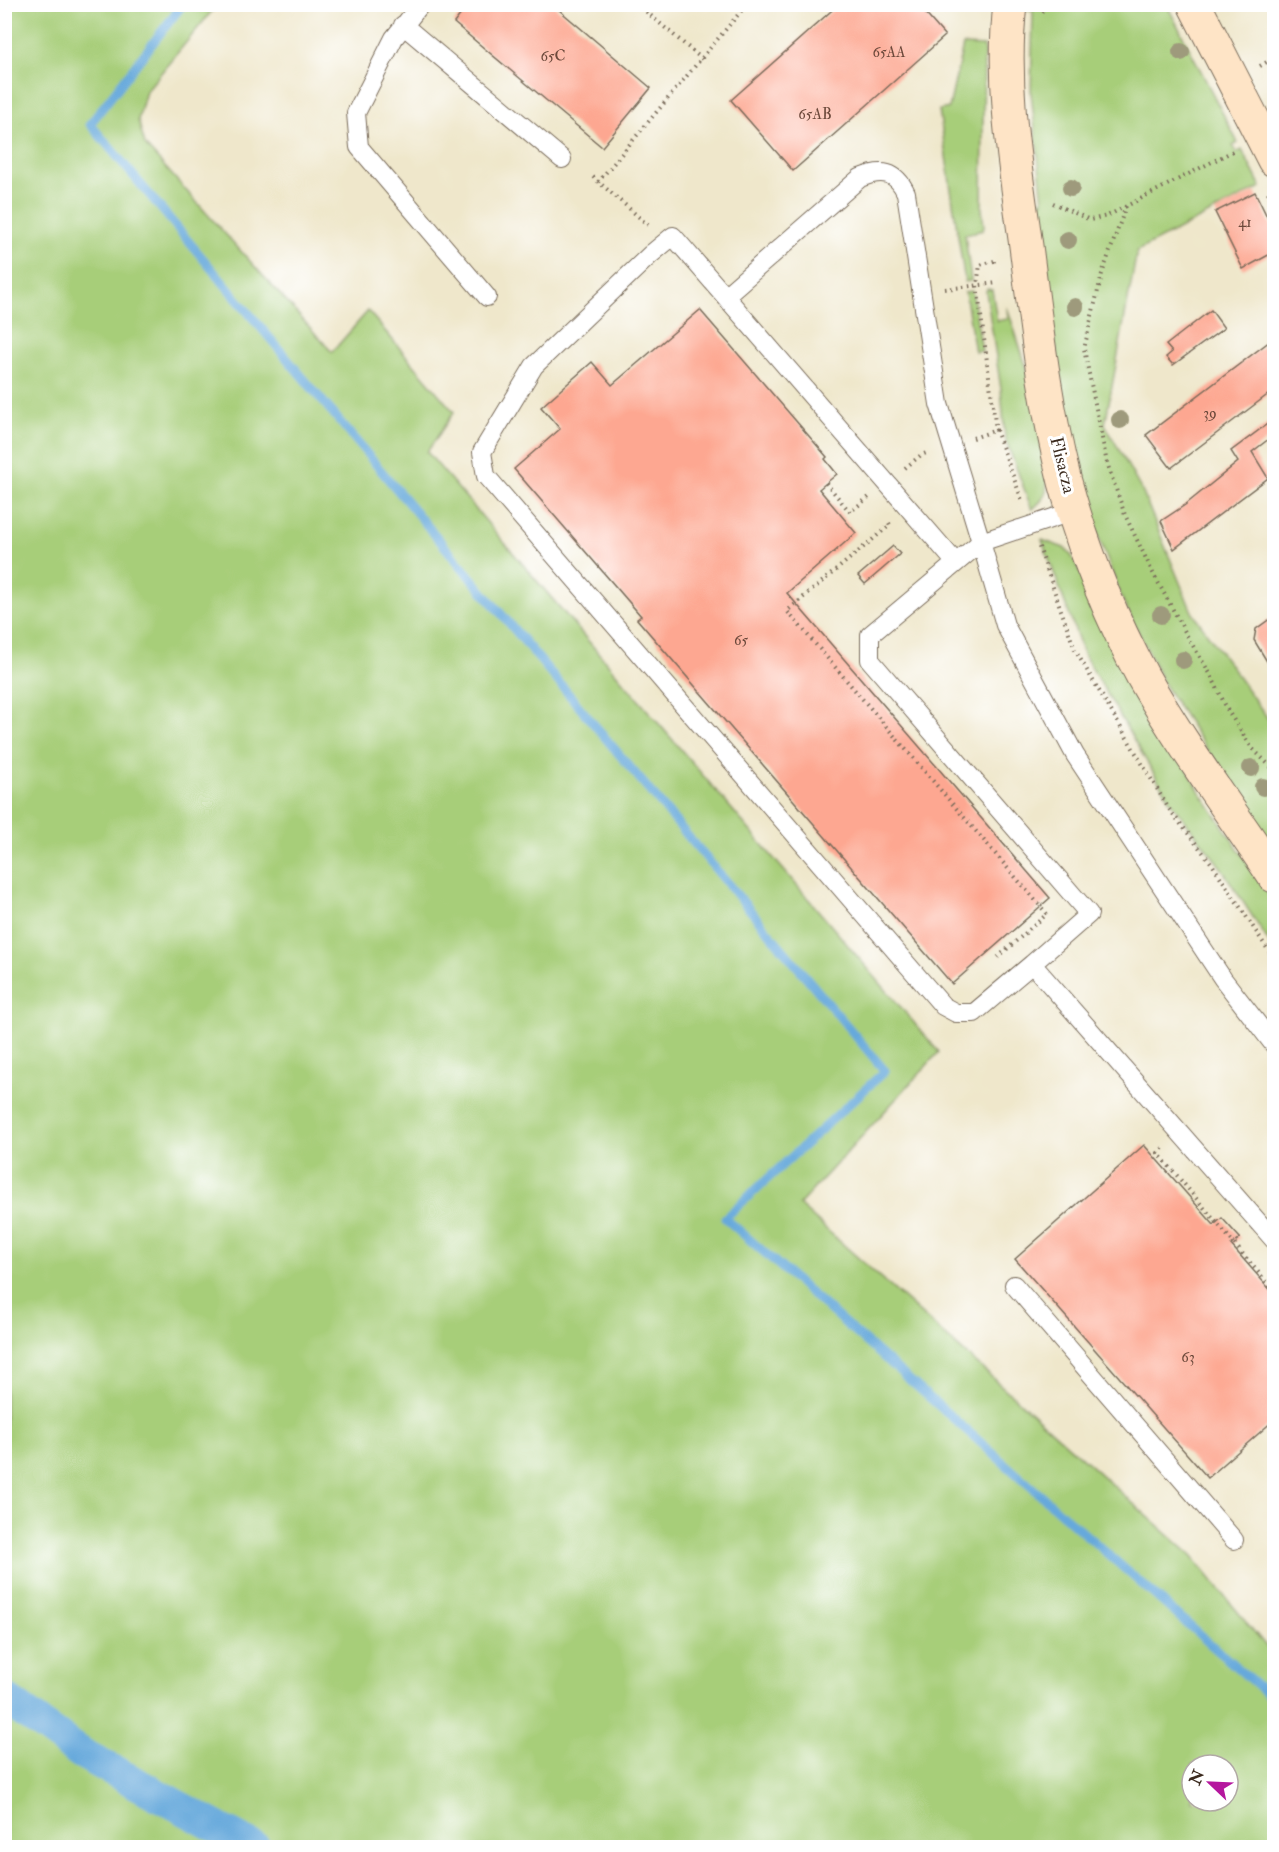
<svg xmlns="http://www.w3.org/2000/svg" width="1279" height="1852" font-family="'IM FELL Double Pica',serif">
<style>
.green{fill:#a7ce79;stroke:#717c4c;stroke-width:1.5;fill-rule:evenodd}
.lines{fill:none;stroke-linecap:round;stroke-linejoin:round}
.stream{stroke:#66a9db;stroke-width:9}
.canal{stroke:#66a9db;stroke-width:32}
.building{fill:#fda791}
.lane-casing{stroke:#7a6c5b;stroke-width:20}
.secondary-casing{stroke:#7a6c5b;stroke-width:35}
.path{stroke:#7a6c5b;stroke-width:4;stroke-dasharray:1.5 4.5;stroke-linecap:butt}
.lane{stroke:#fff;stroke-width:18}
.secondary{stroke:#fee4c6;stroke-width:33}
.tree{fill:#9e9a7b}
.labels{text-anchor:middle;stroke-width:6;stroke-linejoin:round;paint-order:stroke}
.number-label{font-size:15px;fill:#6c493b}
.street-label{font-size:18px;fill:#3b2a1e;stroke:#fff}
</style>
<rect width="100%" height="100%" fill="#fff"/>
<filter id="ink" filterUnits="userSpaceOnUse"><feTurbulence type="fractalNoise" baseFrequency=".0167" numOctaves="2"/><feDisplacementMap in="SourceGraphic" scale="12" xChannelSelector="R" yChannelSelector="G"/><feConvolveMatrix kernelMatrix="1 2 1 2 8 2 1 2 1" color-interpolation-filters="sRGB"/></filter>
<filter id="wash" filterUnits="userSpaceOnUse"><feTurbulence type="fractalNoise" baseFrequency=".008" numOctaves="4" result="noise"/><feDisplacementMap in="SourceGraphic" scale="24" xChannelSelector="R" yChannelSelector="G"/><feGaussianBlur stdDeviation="1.35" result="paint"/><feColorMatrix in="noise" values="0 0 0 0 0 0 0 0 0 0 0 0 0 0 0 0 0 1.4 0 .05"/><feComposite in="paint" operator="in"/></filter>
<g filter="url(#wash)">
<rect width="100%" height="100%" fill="#efe7cb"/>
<path class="green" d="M5,4L217,5L146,91L138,120L145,145L332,352L368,311L454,412L427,452L939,1052L799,1205L1192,1556L1274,1656V1847H5ZM1192,1765H1228V1801H1192Z
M1025,4L1167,5L1238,143L1233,146L1236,153L1242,150L1261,187L1137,251L1105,424L1143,493L1192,612L1274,727V851L1166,688L1123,601L1092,519L1073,450L1044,275L1035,199L1043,201L1031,93L1033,11L1024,9Z
M963,45L984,46L982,209L984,227L983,230L965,234L971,281L965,282L939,110L949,108Z
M987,289L992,290L997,321L1008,319L1007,307L1030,378L1048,476L1046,492L1041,501L1032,510L1005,438L1001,389L986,291Z
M972,291L982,351L975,352L965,292Z
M1042,540L1064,548L1071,555L1200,792L1274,902V950L1220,866L1170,801L1084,655Z"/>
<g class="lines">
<path class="stream" d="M183,4L90,124L885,1071L725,1218L1274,1700"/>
<path class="canal" d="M4,1698L81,1753L255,1848"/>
</g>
<g id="blocks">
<path class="building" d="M469,4H552L651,88L602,147L454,23Z
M839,4H917L945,36L793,171L731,100Z
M1255,192L1274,231V252L1243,269L1215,212Z
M700,310L827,457L825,459L837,474L819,489L856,533L787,593L1050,898L952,984L637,619L641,616L514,469L560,429L541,407L592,362L612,385Z
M1211,310L1224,328L1173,365L1166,357L1172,352L1166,345Z
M1274,338V390L1171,468L1146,435Z
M1274,419V435L1252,452L1268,478L1174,549L1161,521L1185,505L1238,462L1231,451Z
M893,546L900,554L865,584L858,576Z
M1274,616V673L1254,640L1256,629Z
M1144,1145L1214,1225L1222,1218L1240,1238L1231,1245L1274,1294V1420L1208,1478L1015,1259Z"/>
</g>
</g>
<g filter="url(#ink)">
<use href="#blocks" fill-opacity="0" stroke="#7a6c5b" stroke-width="1.5"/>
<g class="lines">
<g class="lane-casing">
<path id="lane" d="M421,4L394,38L356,113L359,147L487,297
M403,25L562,159
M725,296L860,178C882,169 896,171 906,193L939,404L981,542L870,635V660L1089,914L1032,964L1274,1240
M1074,511L981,542L1005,625L1075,755L1223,979L1274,1045
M956,563L673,236L650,255L534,366L482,452L486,476L943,1006L956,1013H974L1032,964
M1014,1285L1234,1540"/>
</g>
<g class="secondary-casing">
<path id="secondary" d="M1010,4C1001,85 1015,166 1026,246C1036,325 1045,405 1065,482C1083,548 1110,616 1143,677C1182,746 1230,810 1274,876
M1194,4L1274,160"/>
</g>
<path class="path" d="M637,4L702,59
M1042,11L1054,4
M1260,66L1270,60
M593,177L648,225
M598,182L747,4
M1268,192L1274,205
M1053,203L1090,220L1107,216L1235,150
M1126,206L1102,274L1084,349L1107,463L1125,515L1153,573L1190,641L1211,675L1228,711L1252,748L1274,770
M945,289L998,283
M996,430L1023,503
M973,438L996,430L977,285L980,265L994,261V259
M905,468L921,455L929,452
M826,483L850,512L869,497
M889,523L890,525L787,611L1047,914L998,957
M1039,547L1075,650L1169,809L1212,864L1274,959
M1163,1148L1158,1153L1274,1291"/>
<use href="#lane" class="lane"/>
<use href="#secondary" class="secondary"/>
</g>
<g class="tree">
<circle cx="1181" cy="52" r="9"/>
<circle cx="1071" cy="188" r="9"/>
<circle cx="1068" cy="240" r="9"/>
<circle cx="1075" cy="307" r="9"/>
<circle cx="1120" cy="420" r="9"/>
<circle cx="1161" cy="615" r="9"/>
<circle cx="1183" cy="660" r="9"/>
<circle cx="1251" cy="768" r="9"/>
<circle cx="1263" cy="787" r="9"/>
</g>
</g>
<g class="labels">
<g class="number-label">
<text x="889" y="57">65AA</text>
<text x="553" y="61">65C</text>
<text x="815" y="119">65AB</text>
<text x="1245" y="227">41</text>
<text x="1210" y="418">39</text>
<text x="741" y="645">65</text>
<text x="1188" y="1362">63</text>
</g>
<g class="street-label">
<text transform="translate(1063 465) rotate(76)" y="6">Flisacza</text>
</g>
</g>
<rect width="1279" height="1852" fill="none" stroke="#fff" stroke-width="24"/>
<g transform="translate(1210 1783) rotate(293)"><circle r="28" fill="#ffffff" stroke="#b1aaa5" stroke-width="1.5"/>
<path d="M0-4.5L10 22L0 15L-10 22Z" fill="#b5179e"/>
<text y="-9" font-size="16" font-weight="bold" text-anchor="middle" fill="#3b2a1e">N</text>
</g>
</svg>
